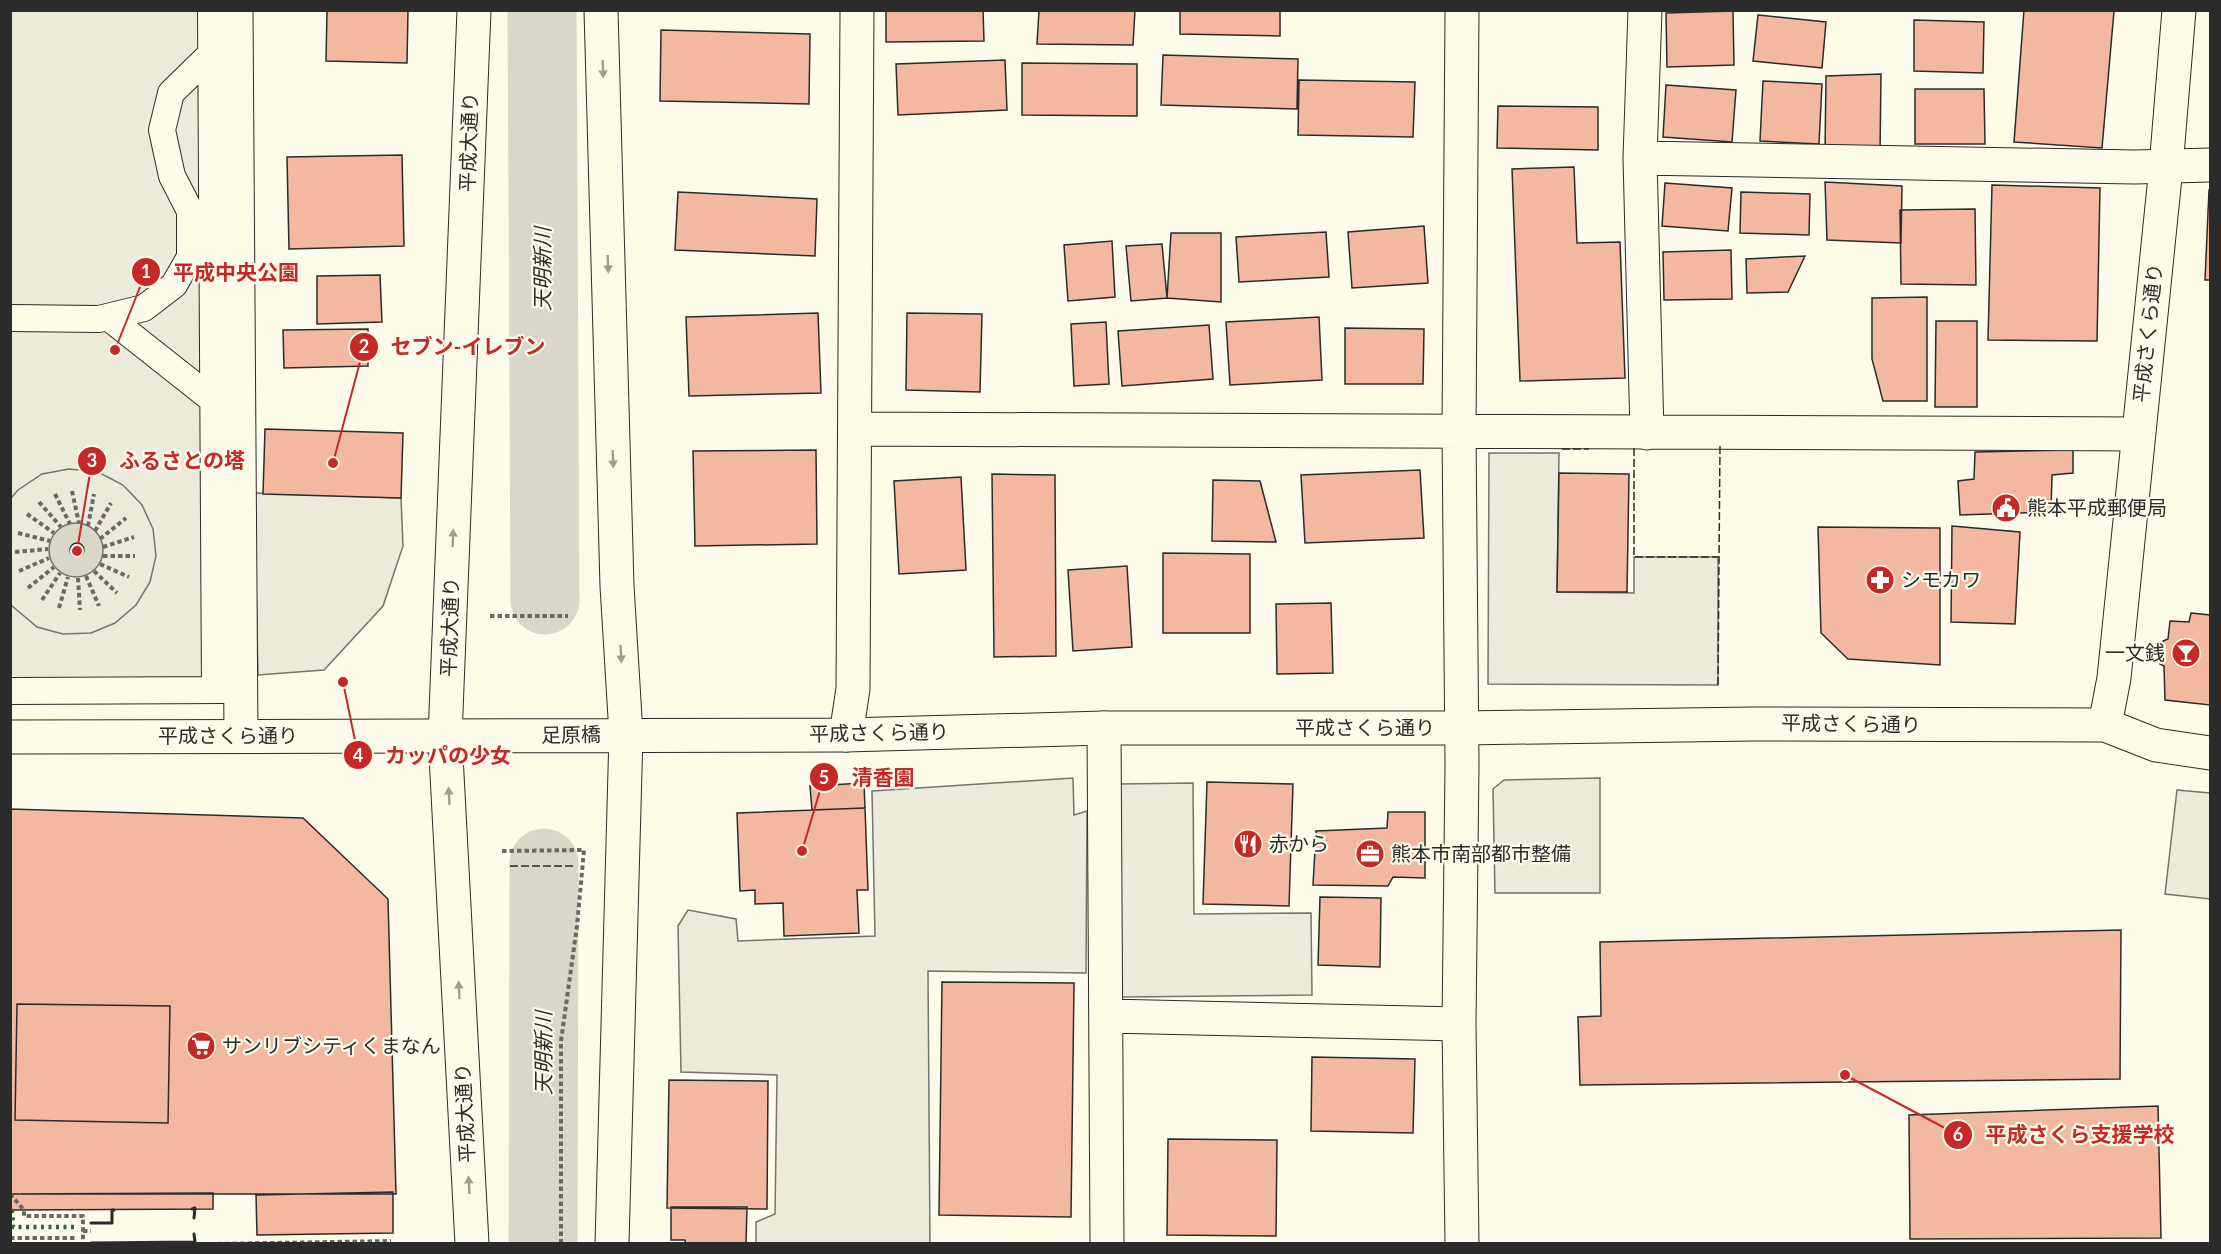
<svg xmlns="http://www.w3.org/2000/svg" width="2221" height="1254" font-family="Lato,'Noto Sans JP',sans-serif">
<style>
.green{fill:#ecebdb;stroke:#74746e;stroke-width:1.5}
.parking{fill:#eceadb;stroke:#74746e;stroke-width:1.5}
.water{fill:#d8d7c9;stroke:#74746e;stroke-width:1.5}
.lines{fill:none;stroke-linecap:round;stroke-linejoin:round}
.river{stroke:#d8d7c9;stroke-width:69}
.building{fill:#f2b8a0;stroke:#2b2b2b;stroke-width:1.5}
.pedestrian-casing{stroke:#2b2b2b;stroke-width:28}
.minor-casing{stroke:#2b2b2b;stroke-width:35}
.tertiary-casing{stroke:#2b2b2b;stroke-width:35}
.path{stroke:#6a6964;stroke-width:4;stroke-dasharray:4.5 3;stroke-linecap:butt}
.pedestrian{stroke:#fdfbea;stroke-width:26}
.minor{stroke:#fdfbea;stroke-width:33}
.tertiary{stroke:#fdfbea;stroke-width:33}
.hedge{stroke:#34623c;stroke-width:4.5;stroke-dasharray:3 4.5;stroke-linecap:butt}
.fence{stroke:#2b2b2b;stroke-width:1.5;stroke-dasharray:8 3;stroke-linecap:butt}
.wall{stroke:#2b2b2b;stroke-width:3}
.oneway{fill:#9e9d94}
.labels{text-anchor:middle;stroke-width:4.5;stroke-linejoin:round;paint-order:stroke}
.street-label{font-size:20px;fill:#2b2b2b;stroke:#fdfbea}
.poi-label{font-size:20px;fill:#2b2b2b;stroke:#fdfbea;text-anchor:start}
.water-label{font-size:21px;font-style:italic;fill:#2b2b2b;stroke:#fdfbea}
.leader{fill:none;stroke:#c62828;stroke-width:2}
.callout-dot{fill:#c62828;stroke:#fdfbea;stroke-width:2}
.mark-label{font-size:18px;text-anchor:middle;font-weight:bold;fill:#fff}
.callout-label{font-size:21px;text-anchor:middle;font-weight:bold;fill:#c62828;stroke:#fdfbea;stroke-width:4.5;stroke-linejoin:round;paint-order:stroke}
</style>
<rect width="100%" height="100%" fill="#fdfbea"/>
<path class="green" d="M10,11H216L224,690L11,691Z
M1600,778V893H1495L1493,789L1504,780Z
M2177,790L2210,793V899L2165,894Z"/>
<path class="parking" d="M1489,453H1559L1557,592L1634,593V557H1718V685L1488,684Z
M69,469L98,472L123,485L142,505L153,529L156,556L150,582L136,605L115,623L91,633L63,634L37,627L11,605V498L18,490L42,474Z
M254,493L401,498L403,546L383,606L324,670L258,675Z
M1073,778L1074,815L1087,811L1086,973L928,971L930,1243H756V1222L775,1214L777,1075L681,1072L678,926L688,910L736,919L738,941L875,936L872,791Z
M1193,783L1194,914L1311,913L1312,995L1121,997L1119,784Z"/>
<path class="water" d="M49 550a27 27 0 1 1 54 0a27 27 0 1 1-54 0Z"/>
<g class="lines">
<path class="river" d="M542,10L545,600
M543,1244L544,863"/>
</g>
<path class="building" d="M327,10H408L407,63L326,61Z
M886,10H983L984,41L886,42Z
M1039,10H1135L1133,45L1037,44Z
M1180,10H1280V36L1180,34Z
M2024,10L2114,11L2102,148L2014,142Z
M1733,11L1734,65L1667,67L1666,13Z
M1758,15L1826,22L1822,68L1753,61Z
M1914,20L1984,22L1983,73L1914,71Z
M661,30L810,34L809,104L660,101Z
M1163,55L1298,59L1297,109L1161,105Z
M1005,60L1007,110L898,115L896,64Z
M1022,63L1137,64V116L1022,115Z
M1881,74L1880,153L1825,152L1826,76Z
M1299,80L1415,82L1413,137L1298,135Z
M1763,81L1822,84L1819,144L1760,141Z
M1666,85L1736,90L1732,142L1663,137Z
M1915,89H1984L1985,144H1915Z
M1498,106L1598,107V150L1497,148Z
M402,155L404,246L289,249L287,157Z
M1574,167L1577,243L1620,242L1625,378L1520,381L1512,169Z
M1825,182L1902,186L1901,243L1827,240Z
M1665,183L1732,188L1728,231L1662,226Z
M1992,185L2100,188L2097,341L1988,340Z
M2209,190H2210V280H2205Z
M678,192L817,199L815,256L675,250Z
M1741,192L1810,194L1809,235L1740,233Z
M1975,209L1976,285L1901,284L1900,210Z
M1424,226L1428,283L1352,288L1348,232Z
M1326,232L1329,277L1239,282L1236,237Z
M1171,233H1221V302L1167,298Z
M1112,241L1115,297L1068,301L1064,245Z
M1162,244L1167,298L1131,301L1126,246Z
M1731,250L1732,299L1664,300L1663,252Z
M1805,256L1788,292L1747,293L1746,259Z
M380,275L382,322L317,324V276Z
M1927,297V401H1883L1872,359V298Z
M818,313L821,393L689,396L686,317Z
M907,313L982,314L980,392L906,390Z
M1319,317L1322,380L1230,385L1226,322Z
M1936,321H1977V407H1935Z
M1106,322L1109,384L1074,386L1071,324Z
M1209,325L1213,379L1122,386L1118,331Z
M1345,328L1424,329L1423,384H1345Z
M368,329V366L284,368L283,330Z
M265,429L403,433L401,498L263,494Z
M816,450L817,544L695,546L693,451Z
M2073,450V473L2052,475L2051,512L1960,515L1958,481L1974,479L1975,452Z
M1420,470L1424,538L1305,543L1301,475Z
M1559,473L1629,474L1627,592H1557Z
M992,474L1055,475L1056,656L994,657Z
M961,477L966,570L899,574L894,481Z
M1213,480L1260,481L1276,542L1212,541Z
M1952,526L2020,532L2015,624L1951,622Z
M1818,527L1940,528V665L1848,659L1821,633Z
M70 550a7 7 0 1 1 14 0a7 7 0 1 1-14 0Z
M1163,553L1250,554V633H1163Z
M1127,566L1132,647L1073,651L1068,570Z
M1331,603L1333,673L1277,674L1276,604Z
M2191,613L2210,615V705L2165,700L2164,666L2160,664L2163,641L2168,639L2170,621L2189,622Z
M1207,782L1293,784L1289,906L1203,904Z
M864,783L865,808L812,810L810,786Z
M865,808L868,890H857L859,933L784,936L783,903L755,904V890L740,891L737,813Z
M10,809L303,818L388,899L396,1194H10Z
M1388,812H1425V878L1393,877L1388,886L1313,885L1316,831L1387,828Z
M1320,897L1381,898L1380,967L1318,965Z
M2121,930L2120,1079L1580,1085L1578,1017L1601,1016L1600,942Z
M942,982L1074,983L1071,1217L939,1215Z
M17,1004L170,1006L168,1123L15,1120Z
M1312,1057L1415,1059L1413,1133L1311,1131Z
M669,1080L768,1081L767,1209L667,1208Z
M2158,1106L2161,1238L1910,1239L1909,1115Z
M1168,1139L1277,1140L1276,1236L1167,1235Z
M393,1192V1233L257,1235L256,1195Z
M213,1193V1209L10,1210V1194Z
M671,1207H747L746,1244H686L685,1240H671Z"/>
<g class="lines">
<g class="pedestrian-casing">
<path id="pedestrian" d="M211,10L215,690
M108,317L213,400
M10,318L99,319L144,308L174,285L190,257V211L172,176L162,130L171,93L212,53
M10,691L224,690"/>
</g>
<g class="minor-casing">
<path id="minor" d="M236,10L241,736
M1462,10L1459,431L1462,765L1459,1024L1462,1244
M1645,10L1640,158L1647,433
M1640,158L2135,167L2210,165
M856,429L2138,434
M1104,728L1107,1244
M846,735L853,689L857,10
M1108,1016L1459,1024"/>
</g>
<g class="tertiary-casing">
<path id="tertiary" d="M601,10L617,586L626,734L612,1244
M2105,725L2114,678L2166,167L2179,10
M10,737L846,735L1104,728H1462L1753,724L2105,725L2156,745L2210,753
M472,1244L445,737L474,10"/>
</g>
<path class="path" d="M72,491L79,523
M55,494L70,524
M39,502L61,527
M27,514L54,533
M88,526L94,494
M95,531L111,503
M18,533L50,541
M100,539L126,518
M103,547L134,537
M15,552L48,549
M103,556H135
M100,564L129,577
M19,571L49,558
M94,571L117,593
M86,576L99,606
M78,578L80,610
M28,588L54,567
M42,600L60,573
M59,608L68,577
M490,616H568
M502,851L584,850L577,926L561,1041V1244
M10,1194L24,1210V1216H83V1244
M83,1231H91
M10,1238H75
M210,1244L391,1241"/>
<use href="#pedestrian" class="pedestrian"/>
<use href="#minor" class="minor"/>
<use href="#tertiary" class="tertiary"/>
<path class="hedge" d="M12,1210L13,1227H74"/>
<path class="fence" d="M1634,448V557H1718
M1562,449H1589
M1718,685L1720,445
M510,866H574"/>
<path class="wall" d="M192,1209L195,1208L194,1218
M91,1223H112V1210H114
M91,1243L195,1242L194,1234"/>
</g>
<defs><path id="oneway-solid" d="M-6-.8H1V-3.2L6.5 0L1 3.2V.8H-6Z" transform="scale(1.5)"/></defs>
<g class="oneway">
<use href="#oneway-solid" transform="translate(603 69) rotate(88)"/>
<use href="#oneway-solid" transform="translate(608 264) rotate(88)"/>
<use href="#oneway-solid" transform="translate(613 459) rotate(88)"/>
<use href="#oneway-solid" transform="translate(453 538) rotate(-88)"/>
<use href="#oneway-solid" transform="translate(621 654) rotate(87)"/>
<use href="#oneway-solid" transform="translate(449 796) rotate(-93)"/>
<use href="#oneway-solid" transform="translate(459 990) rotate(-93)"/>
<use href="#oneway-solid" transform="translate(469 1185) rotate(-93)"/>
</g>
<defs>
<g id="civic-disc" transform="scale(1.5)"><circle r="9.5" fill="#c62828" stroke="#fdfbea"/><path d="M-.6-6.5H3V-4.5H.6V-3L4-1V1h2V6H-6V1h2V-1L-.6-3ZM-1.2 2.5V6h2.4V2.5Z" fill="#fff"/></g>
<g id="pharmacy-disc" transform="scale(1.5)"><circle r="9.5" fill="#c62828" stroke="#fdfbea"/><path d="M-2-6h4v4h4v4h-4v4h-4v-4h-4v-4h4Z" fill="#fff"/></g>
<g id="bar-disc" transform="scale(1.5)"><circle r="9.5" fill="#c62828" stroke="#fdfbea"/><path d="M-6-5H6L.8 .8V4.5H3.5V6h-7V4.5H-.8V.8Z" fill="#fff"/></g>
<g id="restaurant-disc" transform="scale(1.5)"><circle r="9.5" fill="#c62828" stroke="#fdfbea"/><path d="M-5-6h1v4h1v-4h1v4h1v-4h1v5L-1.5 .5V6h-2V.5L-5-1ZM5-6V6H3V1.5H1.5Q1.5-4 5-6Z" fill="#fff"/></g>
<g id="office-disc" transform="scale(1.5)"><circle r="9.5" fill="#c62828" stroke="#fdfbea"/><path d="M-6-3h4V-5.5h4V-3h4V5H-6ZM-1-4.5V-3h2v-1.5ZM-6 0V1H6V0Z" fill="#fff"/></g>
<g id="supermarket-disc" transform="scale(1.5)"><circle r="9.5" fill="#c62828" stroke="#fdfbea"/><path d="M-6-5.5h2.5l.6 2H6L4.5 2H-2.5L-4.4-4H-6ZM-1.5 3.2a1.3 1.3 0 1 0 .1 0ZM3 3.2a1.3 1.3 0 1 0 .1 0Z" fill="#fff"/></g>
</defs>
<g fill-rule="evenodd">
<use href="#civic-disc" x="2006" y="508"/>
<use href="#pharmacy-disc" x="1880" y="580"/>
<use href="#bar-disc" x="2186" y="653"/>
<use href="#restaurant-disc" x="1248" y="844"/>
<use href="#office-disc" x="1370" y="854"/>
<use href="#supermarket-disc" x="201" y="1046"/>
</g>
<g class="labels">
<g class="street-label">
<text transform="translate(469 142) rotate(-88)" y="7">平成大通り</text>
<text transform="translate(2148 333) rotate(-84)" y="7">平成さくら通り</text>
<text transform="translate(450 627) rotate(-88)" y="7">平成大通り</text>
<text transform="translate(1851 724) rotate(1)" y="7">平成さくら通り</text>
<text x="1365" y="735">平成さくら通り</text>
<text transform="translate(879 733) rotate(-1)" y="7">平成さくら通り</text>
<text transform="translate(571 735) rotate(-1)" y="7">足原橋</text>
<text x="228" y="743">平成さくら通り</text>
<text transform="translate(465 1113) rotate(-93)" y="7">平成大通り</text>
</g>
<g class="poi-label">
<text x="2027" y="515">熊本平成郵便局</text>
<text x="1901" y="587">シモカワ</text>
<text x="2165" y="660" text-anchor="end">一文銭</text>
<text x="1269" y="851">赤から</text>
<text x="1391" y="861">熊本市南部都市整備</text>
<text x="222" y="1053">サンリブシティくまなん</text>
</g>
<g class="water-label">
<text transform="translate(543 269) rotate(-90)" y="7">天明新川</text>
<text transform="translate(544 1053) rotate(-90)" y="7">天明新川</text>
</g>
</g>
<path class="leader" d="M115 350L146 272M333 463L364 347M77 551L92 461M343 682L358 755M802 851L824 777M1845 1075L1958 1135"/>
<g class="callout-dot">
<circle cx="115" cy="350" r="6"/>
<circle cx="333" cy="463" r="6"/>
<circle cx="77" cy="551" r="6"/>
<circle cx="343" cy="682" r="6"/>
<circle cx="802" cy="851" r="6"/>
<circle cx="1845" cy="1075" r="6"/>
<circle cx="146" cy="272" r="15"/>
<circle cx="364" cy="347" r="15"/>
<circle cx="92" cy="461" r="15"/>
<circle cx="358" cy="755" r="15"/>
<circle cx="824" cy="777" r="15"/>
<circle cx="1958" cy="1135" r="15"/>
</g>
<g class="mark-label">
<text x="146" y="278">1</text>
<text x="364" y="353">2</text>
<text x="92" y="467">3</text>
<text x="358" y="762">4</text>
<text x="824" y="784">5</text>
<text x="1958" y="1141">6</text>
</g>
<g class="callout-label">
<text x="236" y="280">平成中央公園</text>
<text x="468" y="354">セブン-イレブン</text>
<text x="182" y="468">ふるさとの塔</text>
<text x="448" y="763">カッパの少女</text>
<text x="883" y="785">清香園</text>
<text x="2080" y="1142">平成さくら支援学校</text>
</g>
<rect width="2221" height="1254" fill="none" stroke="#2b2b2b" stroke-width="24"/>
</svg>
